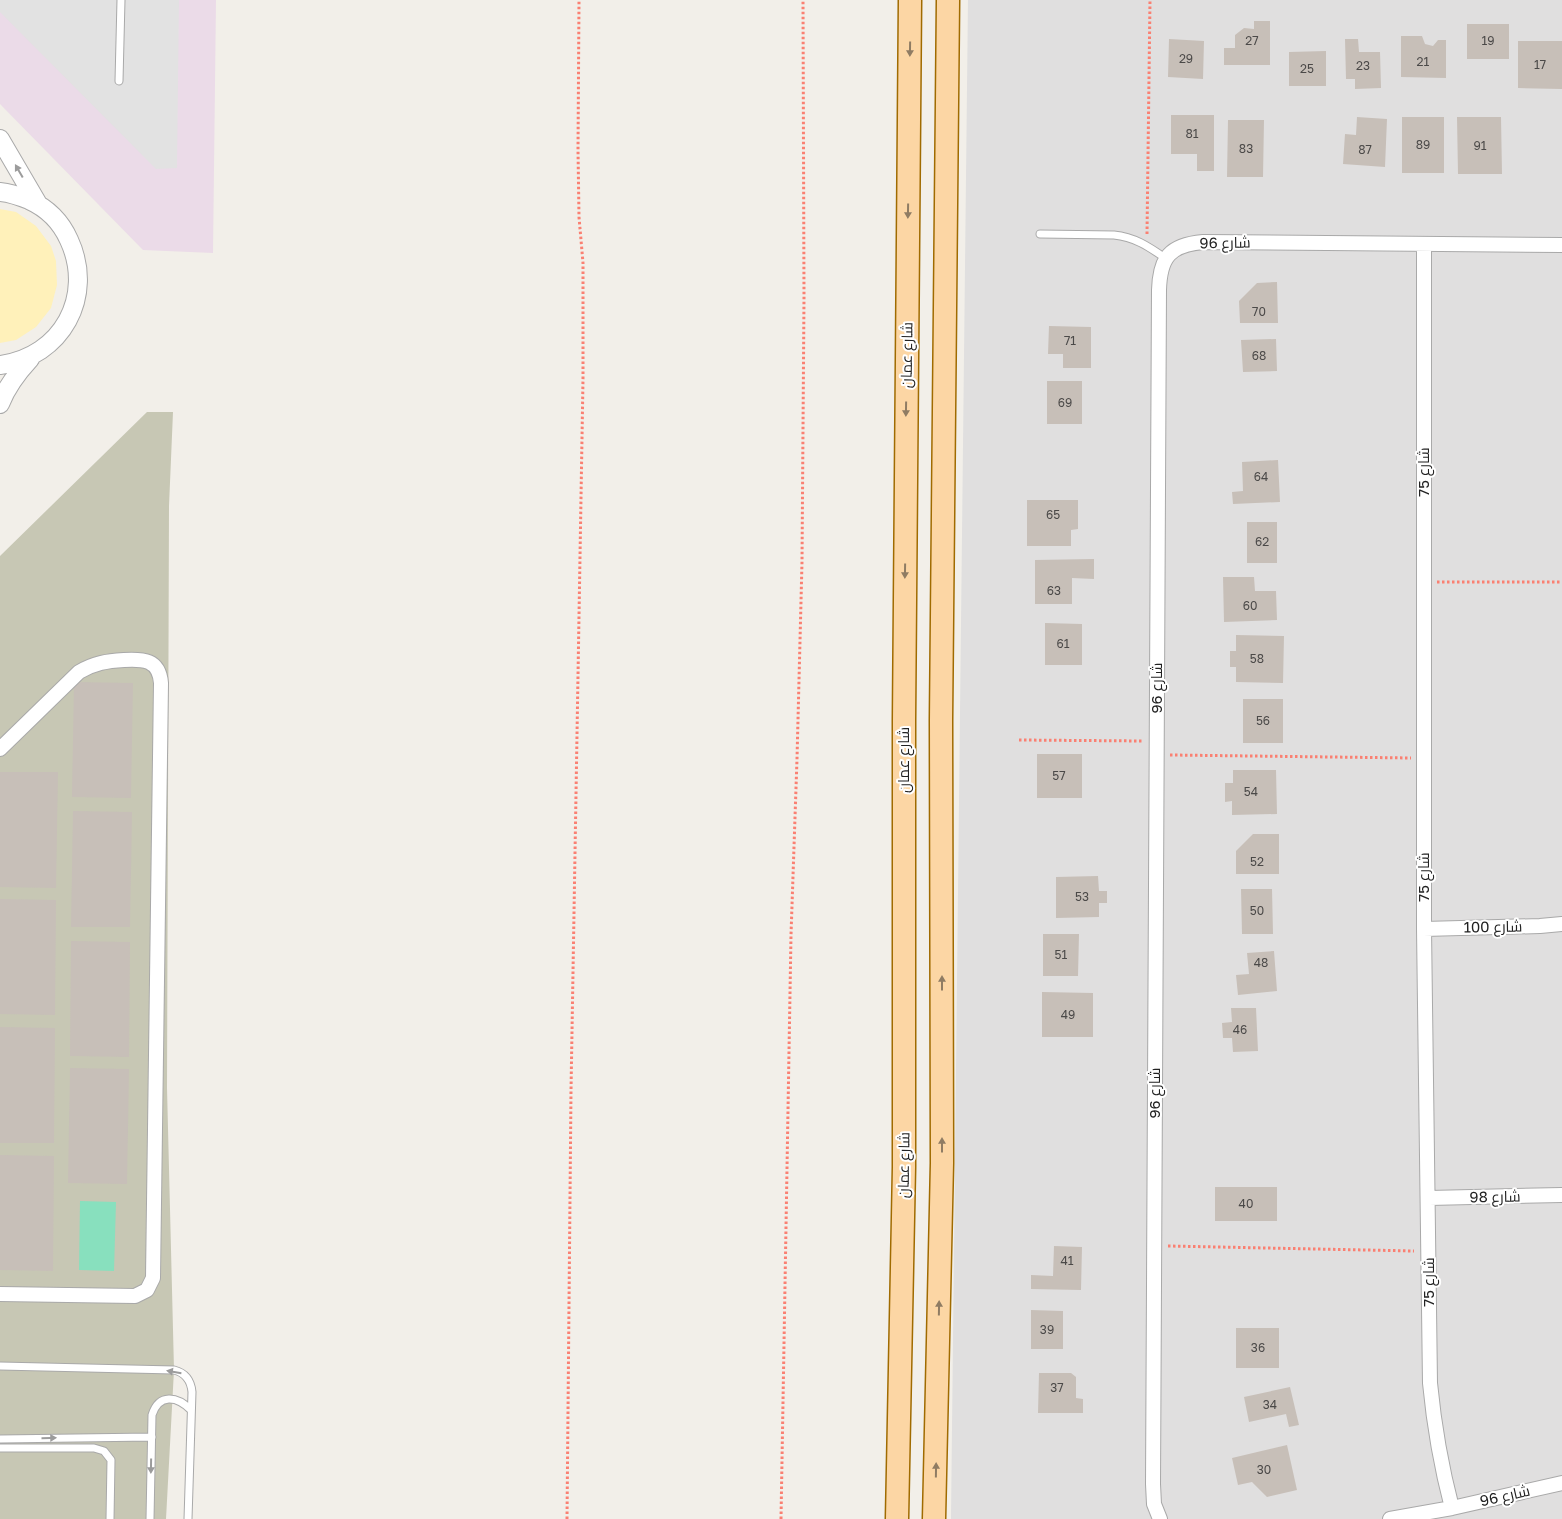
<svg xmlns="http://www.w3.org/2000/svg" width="1562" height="1519" font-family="'Golos Text',Cairo,sans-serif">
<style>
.residential{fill:#e0dfdf}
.industrial{fill:#ebdbe8}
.construction{fill:#c7c7b4}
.sand{fill:#fff1ba}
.pitch{fill:#88e0be}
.parking{fill:#e2e2e2}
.building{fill:#c7bfb8}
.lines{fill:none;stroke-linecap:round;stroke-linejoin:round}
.service-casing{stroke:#a9a9a9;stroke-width:9}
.minor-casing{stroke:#a9a9a9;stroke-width:16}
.tertiary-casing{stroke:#a9a9a9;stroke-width:20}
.primary-casing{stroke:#a06b00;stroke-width:25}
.path{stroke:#fa8072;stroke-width:3;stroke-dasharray:2.5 2.5;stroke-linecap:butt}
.service{stroke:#fff;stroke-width:7}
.minor{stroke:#fff;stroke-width:14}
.tertiary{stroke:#fff;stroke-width:18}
.primary{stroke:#fcd6a4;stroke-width:22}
.oneway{fill:#8f7c63}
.oneway2{fill:#9c9c9c}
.labels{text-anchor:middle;stroke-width:4;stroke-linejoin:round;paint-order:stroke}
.number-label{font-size:12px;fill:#4b4948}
.street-label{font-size:15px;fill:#222;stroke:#fff}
</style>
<rect width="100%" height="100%" fill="#f2efe9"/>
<path class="residential" d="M968,0H1562V1519H951Z"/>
<path class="industrial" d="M0,0H216L213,253L143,250L0,104Z"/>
<path class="construction" d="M147,412H173L169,506L167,1088L174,1370L166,1519H0V556Z"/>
<path class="sand" d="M0,209L16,212L36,226L51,246L56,261L57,285L51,308L36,327L16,340L0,343Z"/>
<path class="pitch" d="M80,1201L116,1202L114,1271L79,1270Z"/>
<path class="parking" d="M0,0H179L177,168L156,169L0,12Z"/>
<path class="building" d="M1254,21H1270V65H1224V48H1235V35L1244,28L1254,29Z
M1467,24H1509V59H1467Z
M1401,36H1422L1425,44L1433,46L1438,40H1446V78L1401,77Z
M1169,39L1204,41L1203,79L1168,77Z
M1345,39H1358L1359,52H1380L1381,88L1355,89V79H1346Z
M1518,41H1562V89L1518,88Z
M1326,51V86H1289V52Z
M1171,115H1214V171H1197V154H1171Z
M1357,117L1387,119L1385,167L1343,164L1345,134L1356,135Z
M1402,117H1444V173H1402Z
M1457,117H1501L1502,174H1458Z
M1228,120H1264L1263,177H1227Z
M1277,282L1278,323H1240L1239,301L1257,283Z
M1049,326L1091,327V368H1063V354H1048Z
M1276,339L1277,371L1243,372L1241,340Z
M1047,381H1082V424H1047Z
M1278,460L1280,502L1233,504L1232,492L1243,491L1242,462Z
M1027,500H1078V529L1071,530V546H1027Z
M1247,522H1277V563H1247Z
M1094,559V579L1072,578V604H1035V560Z
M1223,577H1254L1255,591H1276L1277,620L1224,622Z
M1045,623L1082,624V665H1045Z
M1236,635L1284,636L1283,683L1236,682V667H1230V651H1236Z
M74,682L133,683L131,798L72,797Z
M1243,699H1283V743H1243Z
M1037,754H1082V798H1037Z
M1233,770H1276L1277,814L1232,815V801L1225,802V783H1233Z
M0,772H58L56,888L0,887Z
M73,811L132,812L130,927H71Z
M1253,834H1279V874H1236V851Z
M1098,876L1099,891H1107V903H1099V917L1056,918V877Z
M1241,889H1272L1273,934H1242Z
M0,899L56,900L55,1015L0,1014Z
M1043,934H1079L1078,976H1043Z
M71,941L130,942L129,1057L70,1056Z
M1274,951L1277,991L1238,995L1236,975L1249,974L1247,953Z
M1042,992L1093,993V1037H1042Z
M1231,1008H1256L1258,1051L1233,1052L1232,1038H1223L1222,1023L1232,1022Z
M0,1027L55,1028L54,1143H0Z
M70,1068L129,1069L127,1184L68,1183Z
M0,1155L54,1156L53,1271L0,1270Z
M1215,1187H1277V1221H1215Z
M1054,1246L1082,1247L1081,1290L1031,1289V1275L1053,1276Z
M1031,1310L1063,1311V1349H1031Z
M1236,1328H1279V1368H1236Z
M1039,1373H1071L1076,1377V1398L1083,1399V1413H1038Z
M1290,1387L1299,1425L1289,1427L1286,1414L1249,1422L1244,1397Z
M1287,1445L1297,1490L1267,1497L1252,1482L1238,1485L1232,1458Z"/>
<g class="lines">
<g class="service-casing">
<path id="service" d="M119,81L121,0
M1040,234L1114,235C1134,237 1148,246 1165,258
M0,1366L174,1370C186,1373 191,1381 192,1392L188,1519
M0,1439L152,1437
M0,1448H94L104,1451L111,1460L110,1519
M150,1519L152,1415C159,1393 177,1396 191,1410"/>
</g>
<g class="minor-casing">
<path id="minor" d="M1424,244V929L1430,1383C1434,1425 1441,1466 1452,1508
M0,749L79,672C94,663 107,661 124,660C143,659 159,659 161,683L153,1278L147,1290L135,1296L0,1294
M1424,929L1540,926L1562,924
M1429,1198L1562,1195
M1160,1519L1154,1504L1153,1484L1159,290C1160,257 1170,245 1203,242L1562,245
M1390,1519L1452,1508L1562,1483"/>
</g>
<g class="tertiary-casing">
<path id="tertiary" d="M0,139L38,204
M0,192C11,193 19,196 29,200C47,208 61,222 69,240C95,296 62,357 0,365
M0,404C7,386 17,373 30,359"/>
</g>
<g class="primary-casing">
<path id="primary" d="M897,1519L904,1167V720L910,0
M934,1519L942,1163L941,720L948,0"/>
</g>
<path class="path" d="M1147,234L1150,0
M1437,582H1562
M1019,740L1144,741
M1170,755L1411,758
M1168,1246L1414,1251
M567,1519L571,1091L583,379V263L579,217L578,150L579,0
M781,1519L791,935L797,759L802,562L804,297L803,0"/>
<use href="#service" class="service"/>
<use href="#minor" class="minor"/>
<use href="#tertiary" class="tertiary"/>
<use href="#primary" class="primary"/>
</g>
<defs><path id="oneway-solid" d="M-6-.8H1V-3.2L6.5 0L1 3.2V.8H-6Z" transform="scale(1.25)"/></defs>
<g class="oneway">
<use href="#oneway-solid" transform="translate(910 49) rotate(91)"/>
<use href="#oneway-solid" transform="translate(908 211) rotate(91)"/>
<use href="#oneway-solid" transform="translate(906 409) rotate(91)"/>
<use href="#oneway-solid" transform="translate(905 571) rotate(91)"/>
<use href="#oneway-solid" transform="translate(942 983) rotate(-90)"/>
<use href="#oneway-solid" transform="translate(942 1145) rotate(-90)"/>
<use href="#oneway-solid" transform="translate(939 1308) rotate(-89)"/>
<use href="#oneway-solid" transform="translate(936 1470) rotate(-89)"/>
</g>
<g class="oneway2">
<use href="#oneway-solid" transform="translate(19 171) rotate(-120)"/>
<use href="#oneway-solid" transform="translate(174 1372) rotate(-170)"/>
<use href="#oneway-solid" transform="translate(49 1438) rotate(-1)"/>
<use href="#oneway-solid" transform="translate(151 1466) rotate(91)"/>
</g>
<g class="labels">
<g class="number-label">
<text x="1252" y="45">27</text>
<text x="1488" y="45">19</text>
<text x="1186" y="63">29</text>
<text x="1423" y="66">21</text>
<text x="1540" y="69">17</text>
<text x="1363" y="70">23</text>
<text x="1307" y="73">25</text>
<text x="1192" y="138">81</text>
<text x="1423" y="149">89</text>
<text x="1480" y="150">91</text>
<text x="1246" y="153">83</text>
<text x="1365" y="154">87</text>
<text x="1259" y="316">70</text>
<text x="1070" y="345">71</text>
<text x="1259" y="360">68</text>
<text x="1065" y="407">69</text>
<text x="1261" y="481">64</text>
<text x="1053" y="519">65</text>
<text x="1262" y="546">62</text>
<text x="1054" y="595">63</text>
<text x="1250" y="610">60</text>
<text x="1063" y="648">61</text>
<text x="1257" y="663">58</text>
<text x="1263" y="725">56</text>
<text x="1059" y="780">57</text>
<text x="1251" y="796">54</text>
<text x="1257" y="866">52</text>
<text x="1082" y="901">53</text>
<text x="1257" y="915">50</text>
<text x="1061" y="959">51</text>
<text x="1261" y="967">48</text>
<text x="1068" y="1019">49</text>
<text x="1240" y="1034">46</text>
<text x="1246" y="1208">40</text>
<text x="1067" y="1265">41</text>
<text x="1047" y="1334">39</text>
<text x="1258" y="1352">36</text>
<text x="1057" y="1392">37</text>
<text x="1270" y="1409">34</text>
<text x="1264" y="1474">30</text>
</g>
<g class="street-label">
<text transform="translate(1225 243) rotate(-1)" y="5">شارع 96</text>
<text transform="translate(907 355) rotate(-89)" y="5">شارع عمان</text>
<text transform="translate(1424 472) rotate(-90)" y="5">شارع 75</text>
<text transform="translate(1157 688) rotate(-90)" y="5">شارع 96</text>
<text transform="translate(904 760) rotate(-90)" y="5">شارع عمان</text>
<text transform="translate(1424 877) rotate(-90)" y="5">شارع 75</text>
<text transform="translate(1493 927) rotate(-1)" y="5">شارع 100</text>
<text transform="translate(1155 1093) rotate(-90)" y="5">شارع 96</text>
<text transform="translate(904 1165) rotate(-89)" y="5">شارع عمان</text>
<text transform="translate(1495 1197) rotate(-1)" y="5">شارع 98</text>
<text transform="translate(1429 1282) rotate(-90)" y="5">شارع 75</text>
<text transform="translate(1505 1496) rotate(-13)" y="5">شارع 96</text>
</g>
</g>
</svg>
